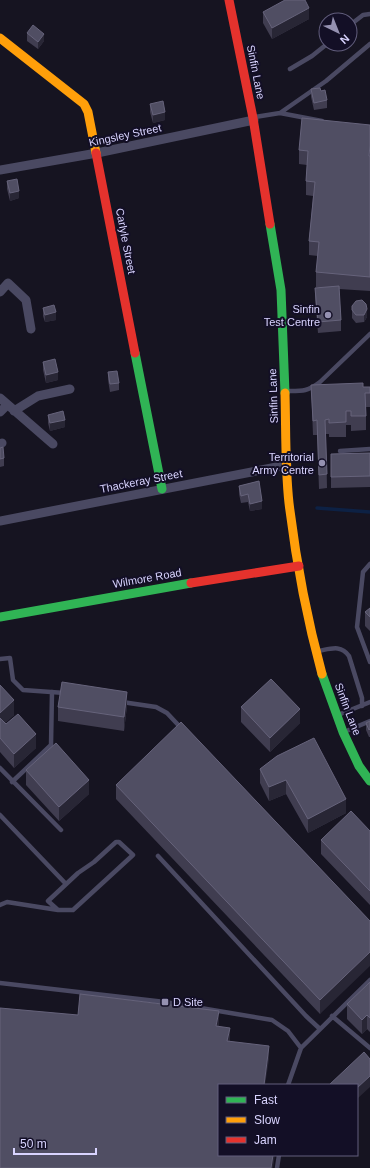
<svg xmlns="http://www.w3.org/2000/svg" width="370" height="1168" font-family="Arial,sans-serif">
<style>
.lines{fill:none;stroke-linecap:round;stroke-linejoin:round}
.stream{stroke:#0d2144;stroke-width:3.5}
.lane{stroke:#4a4962;stroke-width:4.5}
.street{stroke:#4a4962;stroke-width:9}
.fast{stroke:#30b455;stroke-width:9}
.slow{stroke:#ff9f0a;stroke-width:9}
.jam{stroke:#e5322d;stroke-width:9}
.wall{fill:#403d50}
.shaded-wall{fill:#282635}
.building{fill:#504e63;stroke:#66637b}
.poi-dot{fill:#9591b1;stroke:#130f26;stroke-width:1.5}
.labels{text-anchor:middle;stroke-width:4;stroke-linejoin:round;paint-order:stroke}
.street-label{font-size:11px;fill:#d9d4ff;stroke:#130f26}
.poi-label{font-size:11px;fill:#d9d4ff;stroke:#130f26;text-anchor:end}
</style>
<rect width="100%" height="100%" fill="#161421"/>
<g class="lines">
<path class="stream" d="M317,508L370,512"/>
<path class="lane" d="M350,25L363,15L370,14
M290,69L312,56L327,44
M280,113L326,81L370,44
M255,117L280,113L322,121
M285,391C302,391 307,392 320,382L370,334
M340,451L370,449
M370,564L363,572L357,627L370,662
M318,651C330,649 341,644 349,656L362,698V706
M0,659L10,658L13,680L23,690L65,693
M122,702L156,707L167,713L182,729
M338,715L370,702
M344,732L370,721
M0,768L61,830
M12,782L51,745L52,692
M0,815L66,884
M116,842H119L133,855L73,910H58L48,901L78,873L94,862Z
M158,856L306,1016L320,1029
M0,905L7,902L58,910
M0,983L165,1002L272,1020L288,1031L301,1048L370,980
M332,1016L370,1048
M288,1085L301,1048
M277,1168L279,1155"/>
<path class="street" d="M0,170L97,153L254,120
M0,292L8,283L26,300L31,329
M0,398L53,444
M14,411L38,396L70,389
M0,412L7,405
M0,444L2,443
M0,521L287,465"/>
<path class="fast" d="M270,224L281,290L285,393
M135,353L162,489
M0,617L191,583
M322,674L343,732L359,766L370,781"/>
<path class="slow" d="M0,38L84,104L88,112L96,153
M285,393C286,430 285,467 289,503C296,561 307,619 322,674"/>
<path class="jam" d="M229,0L253,118L270,224
M96,153L135,353
M191,583L299,566"/>
</g>
<path class="wall" d="M263,12L309,19L272,39L263,23Z
M27,33L44,41L38,49L27,41Z
M311,89L321,91L327,100V108L314,110L311,97Z
M150,104L165,120L153,123L150,112Z
M370,125V291L339,289L341,320V331L318,333L315,299V288L322,287H316V272L318,256L309,255V241L313,196L306,195V181L307,165L299,164V150Z
M7,181L19,198L10,201L7,189Z
M352,306L367,317L364,322L356,323L352,318Z
M43,308L56,320L45,322L43,316Z
M43,362L58,380L46,383L43,370Z
M108,372L119,383V390L110,392L108,380Z
M311,385L363,387H370V407H366V430L351,431V425H346V437H329V434H326L327,488L319,489L317,435H313Z
M48,415L65,427L50,431L48,423Z
M0,448L4,458V466L0,467Z
M370,453V487L331,488V454Z
M259,481L262,509L250,511L248,502L241,503L239,494V486Z
M370,608V631L365,626V612Z
M0,685L14,715L5,723L36,748L14,768L0,752Z
M127,706L124,731L58,721V707Z
M241,707L300,723L270,752L241,722Z
M370,721V737H369L366,730V723Z
M277,756L346,813L308,833L286,794L269,801L260,783V769Z
M26,770L89,794L59,821L26,785Z
M116,785L370,921L320,1014L116,799Z
M370,831V905L321,854V840Z
M370,982V1032L367,1029L362,1034L347,1019V1004Z"/>
<path class="shaded-wall" d="M309,8V19L272,39V28Z
M44,34V41L38,49V42Z
M165,112V120L153,123V115Z
M19,191V198L10,201V193Z
M367,309V317L364,322V315Z
M56,312V320L45,322V315Z
M58,372V380L46,383V375Z
M65,420V427L50,431V423Z
M262,501V509L250,511V504Z
M127,692V706L124,731V717Z
M14,700V715L0,728V713Z
M300,709V723L270,752V738Z
M36,734V748L14,768V754Z
M89,780V794L59,821V807Z
M286,780V794L269,801V787Z
M346,799V813L308,833V819Z
M370,952V966L320,1014V1000Z
M219,1011V1025L216,1041V1026Z
M367,1015V1029L362,1034V1020Z
M230,1028V1043L227,1041Z
M269,1046V1060L265,1085H264Z
M370,1076V1087L357,1099V1088Z
M273,1155H275L273,1168H271Z"/>
<path class="building" d="M285,0H305L309,8L272,28L263,12Z
M33,25L44,34L38,42L27,33Z
M320,88L321,91L325,90L327,100L314,103L311,89Z
M163,101L165,112L153,115L150,104Z
M302,118L370,125V145L369,156H370V277L316,272L319,242L309,241L315,182L306,181L308,151L299,150Z
M17,179L19,191L10,193L7,181Z
M339,286L341,320L318,322L315,288Z
M362,300L366,304L367,309L364,315H356L352,310V306L356,301Z
M54,305L56,312L45,315L43,308Z
M55,359L58,372L46,375L43,362Z
M117,371L119,383L110,384L108,372Z
M363,383V387H370V393H365L366,416H351V411H346V422L329,423V419L325,420L327,474L319,475L317,420L313,421L311,385Z
M63,411L65,420L50,423L48,415Z
M3,447L4,458L0,459V448Z
M370,453V476L331,477V454Z
M259,481L262,501L250,504L248,494L241,496L239,486Z
M370,608V617L365,612Z
M271,679L300,709L270,738L241,707Z
M62,682L127,692L124,717L58,707Z
M0,685L14,700L0,713Z
M18,714L36,734L14,754L0,738V718L6,724Z
M370,721V729L369,730L366,723Z
M181,722L370,921V952L320,1000L116,785Z
M314,738L346,799L308,819L286,780L269,787L260,769L277,756Z
M56,743L89,780L59,807L26,770Z
M351,811L370,831V891L321,840Z
M370,982V1018L367,1015L362,1020L347,1004Z
M80,994L219,1011L216,1026L230,1028L227,1041L269,1046L264,1085H219V1155H273L271,1168H0V1008L78,1015Z
M364,1052L370,1059V1076L357,1088V1085H329Z"/>
<g class="poi-dot">
<circle cx="328" cy="315" r="4"/>
<circle cx="322" cy="463" r="4"/>
<rect x="161" y="998" width="8" height="8" rx="2"/>
</g>
<g class="labels">
<g class="street-label">
<text transform="translate(256 72) rotate(79)" y="4">Sinfin Lane</text>
<text transform="translate(125 135) rotate(-12)" y="4">Kingsley Street</text>
<text transform="translate(126 241) rotate(79)" y="4">Carlyle Street</text>
<text transform="translate(273 396) rotate(-92)" y="4">Sinfin Lane</text>
<text transform="translate(141 481) rotate(-11)" y="4">Thackeray Street</text>
<text transform="translate(147 578) rotate(-10)" y="4">Wilmore Road</text>
<text transform="translate(348 709) rotate(69)" y="4">Sinfin Lane</text>
</g>
<g class="poi-label">
<text x="320" y="313">Sinfin<tspan x="320" dy="13">Test Centre</tspan></text>
<text x="314" y="461">Territorial<tspan x="314" dy="13">Army Centre</tspan></text>
<text x="173" y="1006" text-anchor="start">D Site</text>
</g>
</g>
<rect x="218" y="1084" width="140" height="72" fill="#130f26" stroke="#625e7d"/>
<rect x="226" y="1097" width="20" height="6" fill="#30b455" stroke="#625e7d"/>
<text x="254" y="1104" font-size="12" fill="#d9d4ff">Fast</text>
<rect x="226" y="1117" width="20" height="6" fill="#ff9f0a" stroke="#625e7d"/>
<text x="254" y="1124" font-size="12" fill="#d9d4ff">Slow</text>
<rect x="226" y="1137" width="20" height="6" fill="#e5322d" stroke="#625e7d"/>
<text x="254" y="1144" font-size="12" fill="#d9d4ff">Jam</text>
<g transform="translate(338 32) rotate(137)"><circle r="19" fill="#130f26" stroke="#625e7d"/>
<path d="M0-3L7 15L0 10L-7 15Z" fill="#9591b1"/>
<text y="-6" font-size="11" font-weight="bold" text-anchor="middle" fill="#d9d4ff">N</text>
</g>
<path d="M14 1148v6h82v-6" fill="none" stroke="#d9d4ff" stroke-width="2"/>
<text x="20" y="1148" font-size="12" fill="#d9d4ff" stroke="#130f26" stroke-width="3" paint-order="stroke">50 m</text>
</svg>
